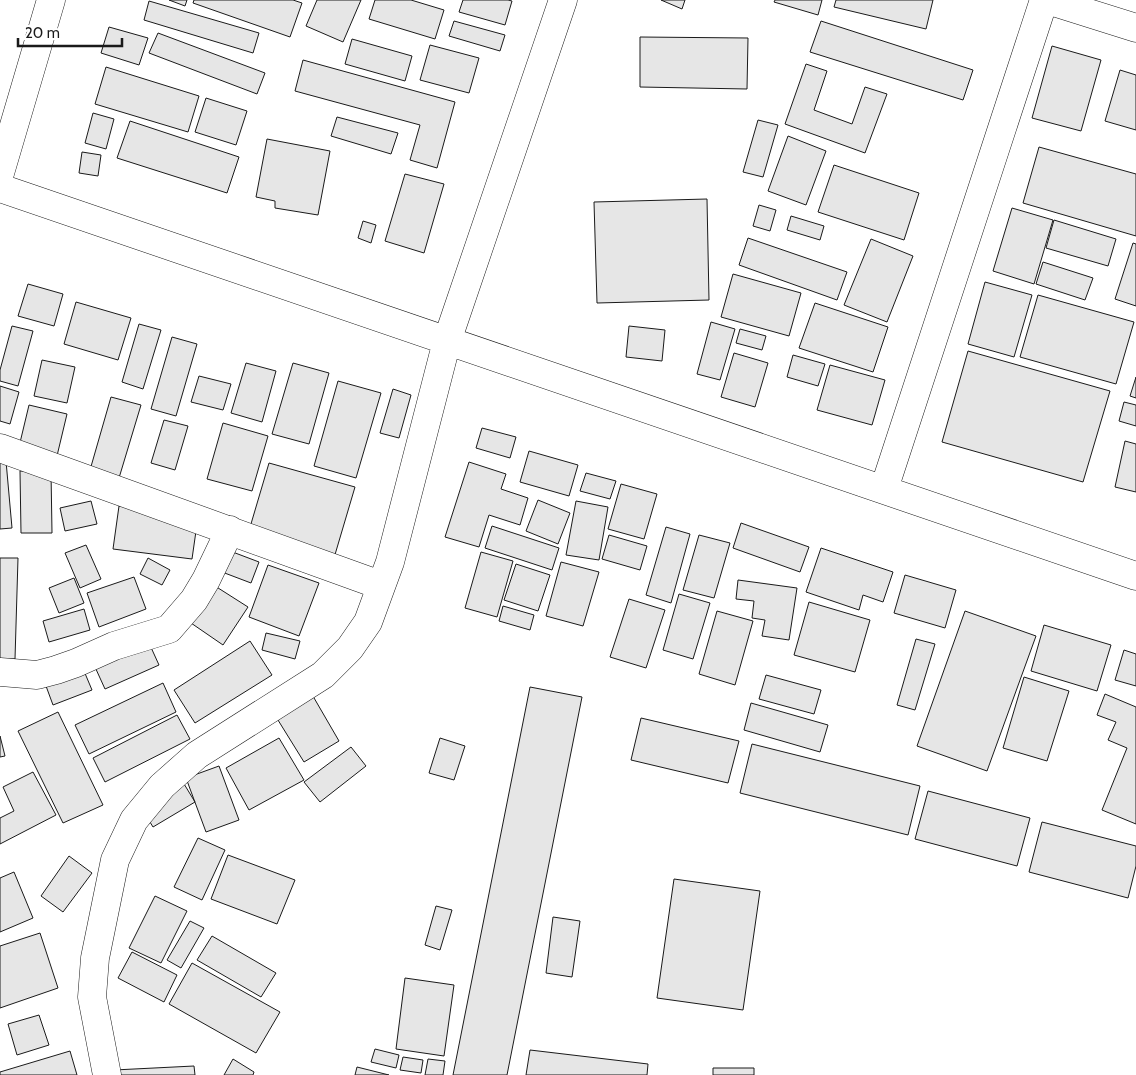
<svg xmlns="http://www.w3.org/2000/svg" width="1136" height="1075" font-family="Cabin,sans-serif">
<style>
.building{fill:#e6e6e6;stroke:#1a1a1a}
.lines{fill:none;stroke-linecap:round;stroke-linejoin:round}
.street-casing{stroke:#1a1a1a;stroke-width:29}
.street{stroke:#fff;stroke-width:28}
</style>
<rect width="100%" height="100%" fill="#fff"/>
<path class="building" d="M169,0H187L185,6Z
M194,0H293L302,3L290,37L193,3Z
M317,0H361L343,42L306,26Z
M375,0H411L444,10L435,39L369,19Z
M463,0H508L512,1L505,25L459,12Z
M661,0H685L682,9Z
M775,0H822L818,15L774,2Z
M836,0H933L926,29L834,7Z
M149,1L259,33L253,53L144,20Z
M454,21L505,35L500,51L449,36Z
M821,21L973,70L963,100L810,52Z
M109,27L148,38L139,65L101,53Z
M158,33L265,73L257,94L149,53Z
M640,37L748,38L747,89L640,87Z
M352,39L412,56L405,81L345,64Z
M430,45L479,58L469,93L420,80Z
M1052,46L1101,60L1081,131L1032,118Z
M303,60L455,102L437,168L410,160L420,125L295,91Z
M806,64L827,71L814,110L852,124L865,87L887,94L865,153L785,124Z
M106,67L199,96L188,132L95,104Z
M1120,70L1136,75V130L1105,121Z
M206,98L247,111L236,145L195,132Z
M93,113L114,119L106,149L85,143Z
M337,117L398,133L391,154L331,136Z
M758,120L778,125L763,177L743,172Z
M130,121L239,157L227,193L117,158Z
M788,136L826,151L806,205L768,191Z
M267,139L330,151L318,215L275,208V201L256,197Z
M1039,147L1136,174V236L1023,203Z
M82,152L101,155L98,176L79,173Z
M834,165L919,193L904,240L818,212Z
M405,174L444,184L424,253L385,241Z
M707,199L709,300L597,303L594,202Z
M759,205L776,210L770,231L753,226Z
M1012,208L1053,220L1034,284L993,271Z
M791,216L824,226L820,240L787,230Z
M1054,220L1116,239L1108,266L1046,248Z
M363,221L376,225L371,243L358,238Z
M748,238L847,272L837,300L739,265Z
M871,239L913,256L887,322L844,305Z
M1133,243L1136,244V306L1115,299Z
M1043,262L1093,278L1085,300L1036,284Z
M733,274L801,293L789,336L721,317Z
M985,282L1032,295L1014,357L968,344Z
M28,284L63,294L54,326L18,316Z
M1038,295L1134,322L1116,384L1020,357Z
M76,302L131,318L118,360L64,344Z
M815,303L888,327L873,372L799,348Z
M711,322L735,329L720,380L697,374Z
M139,324L161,330L143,389L122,382Z
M12,326L33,331L18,386L0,381V370Z
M629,326L665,330L662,361L626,357Z
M740,329L766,336L762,350L736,343Z
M172,337L197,344L176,416L151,409Z
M968,351L1110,391L1083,482L942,442Z
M734,353L768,363L755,407L721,397Z
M793,355L825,364L818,386L787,377Z
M42,360L75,367L67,403L34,396Z
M246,363L276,371L262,422L231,413Z
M293,363L329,373L309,444L272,434Z
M830,365L885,380L872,425L817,410Z
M199,376L231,384L223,410L191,402Z
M1136,377V398L1130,396Z
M338,381L381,393L356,478L314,466Z
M0,386L19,392L10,424L0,421Z
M393,389L411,395L399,438L380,433Z
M111,397L141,405L119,478L90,470Z
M1124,402L1136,405V426L1119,421Z
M29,405L67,414L56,460L18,451Z
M164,420L188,426L175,470L151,463Z
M223,423L268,436L252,491L207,479Z
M482,428L516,437L510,458L476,448Z
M1125,441L1136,444V492L1115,487Z
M529,451L578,465L569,496L520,482Z
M0,461H6L12,528L0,529Z
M469,462L506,474L501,489L528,498L520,525L489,515L479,547L445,537Z
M269,463L355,487L334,558L248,534Z
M20,471H51L52,533H21Z
M586,473L616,481L610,499L580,491Z
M621,484L657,494L644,539L608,529Z
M538,500L570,513L558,544L526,531Z
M91,501L97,524L65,531L60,508Z
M576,501L608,507L599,560L566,555Z
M119,506L198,517L192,559L113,549Z
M741,523L809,547L800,572L733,548Z
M492,526L559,548L552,570L485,548Z
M666,527L690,534L671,603L646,595Z
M609,535L647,546L640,570L602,559Z
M699,535L730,543L714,598L683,590Z
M86,545L101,579L80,588L65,553Z
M821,548L893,572L883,602L863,595L859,610L806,592Z
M230,551L259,562L251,583L222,572Z
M481,552L513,561L497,617L465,608Z
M0,558H18L15,659H0Z
M148,558L170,570L162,585L140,574Z
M561,562L599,572L583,626L546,616Z
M516,564L550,575L538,611L504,600Z
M268,565L319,583L299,636L249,617Z
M905,575L956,590L945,628L894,613Z
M134,577L146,609L99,627L87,593Z
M74,578L84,603L59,613L49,588Z
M738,580L797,588L789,640L762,636L765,620L752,618L754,601L736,599Z
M215,586L248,607L223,645L191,623Z
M679,594L710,603L693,659L663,650Z
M629,599L665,610L646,668L610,657Z
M809,602L870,620L855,672L794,655Z
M503,606L534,615L530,630L499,621Z
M84,609L90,630L49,642L43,621Z
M717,611L753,621L735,685L699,674Z
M965,611L1036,636L987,771L917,746Z
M1044,625L1111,645L1097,691L1031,671Z
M266,633L300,641L295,659L262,650Z
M916,639L935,644L915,710L897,705Z
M250,641L272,675L195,723L174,690Z
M149,643L159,665L105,689L95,667Z
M1124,650L1136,654V686L1115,680Z
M84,671L92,690L53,705L46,686Z
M766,675L821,690L814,714L759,699Z
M1024,677L1069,691L1047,761L1003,748Z
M163,683L176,712L89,754L75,725Z
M530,687L582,697L507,1075H453Z
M310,691L339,741L304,762L273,712Z
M1105,694L1136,707V824L1102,810L1127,748L1108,740L1116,722L1097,715Z
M751,703L828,725L820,752L744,730Z
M58,712L103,805L63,823L18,731Z
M177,715L190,739L105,782L93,758Z
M641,718L739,741L728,783L631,760Z
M0,736L5,756L0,757Z
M279,738L304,780L249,810L226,768Z
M440,738L465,746L454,780L429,773Z
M752,744L920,786L908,835L740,793Z
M351,747L366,766L320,802L304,782Z
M219,766L239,820L206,832L186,778Z
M33,772L56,815L0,844V818L14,811L3,787Z
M178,774L195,802L153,827L136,799Z
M928,791L1030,818L1017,866L915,839Z
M1042,822L1136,846V866L1128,898L1029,872Z
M198,838L225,850L202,900L174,887Z
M228,855L295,880L277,924L211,899Z
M69,856L92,873L63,912L41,896Z
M14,872L33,918L0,932V878Z
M674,879L760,891L743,1010L657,998Z
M155,896L187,911L161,963L129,948Z
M436,906L452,910L440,950L425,945Z
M553,917L580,921L572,977L546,973Z
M190,921L204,928L181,968L167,960Z
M40,933L58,988L0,1008V946Z
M212,936L276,973L261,997L197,960Z
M132,952L177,975L164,1002L118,978Z
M192,963L280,1012L256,1053L169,1004Z
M405,978L454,985L444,1056L396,1049Z
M39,1015L49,1045L17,1055L8,1024Z
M375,1049L399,1055L396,1068L371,1062Z
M530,1050L648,1064L647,1075H526Z
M70,1051L77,1075H0V1072Z
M403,1057L423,1060L421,1073L400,1070Z
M233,1059L254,1072L253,1075H224Z
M428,1059L445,1061L443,1075H425Z
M194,1066L195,1075H114V1070Z
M357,1067L389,1075H355Z
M713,1068H754V1075H713Z"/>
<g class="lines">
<g class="street-casing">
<path id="street" d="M1047,0L1136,28
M0,173L51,0
M0,188L1136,576
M0,448L380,585
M884,489L1044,0
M0,672L37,675L56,670L76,663L114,646L169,629L194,600L206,580L230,530
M107,1075L92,997L95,958L115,860L134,820L162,786L197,755L323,675L350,648L368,622L390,562L447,341L563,0"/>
</g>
<use href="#street" class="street"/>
</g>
<path d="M18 38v8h104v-8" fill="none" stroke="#1a1a1a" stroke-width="2.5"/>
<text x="25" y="38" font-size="15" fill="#1a1a1a" stroke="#ffffff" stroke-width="4" paint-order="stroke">20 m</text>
</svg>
